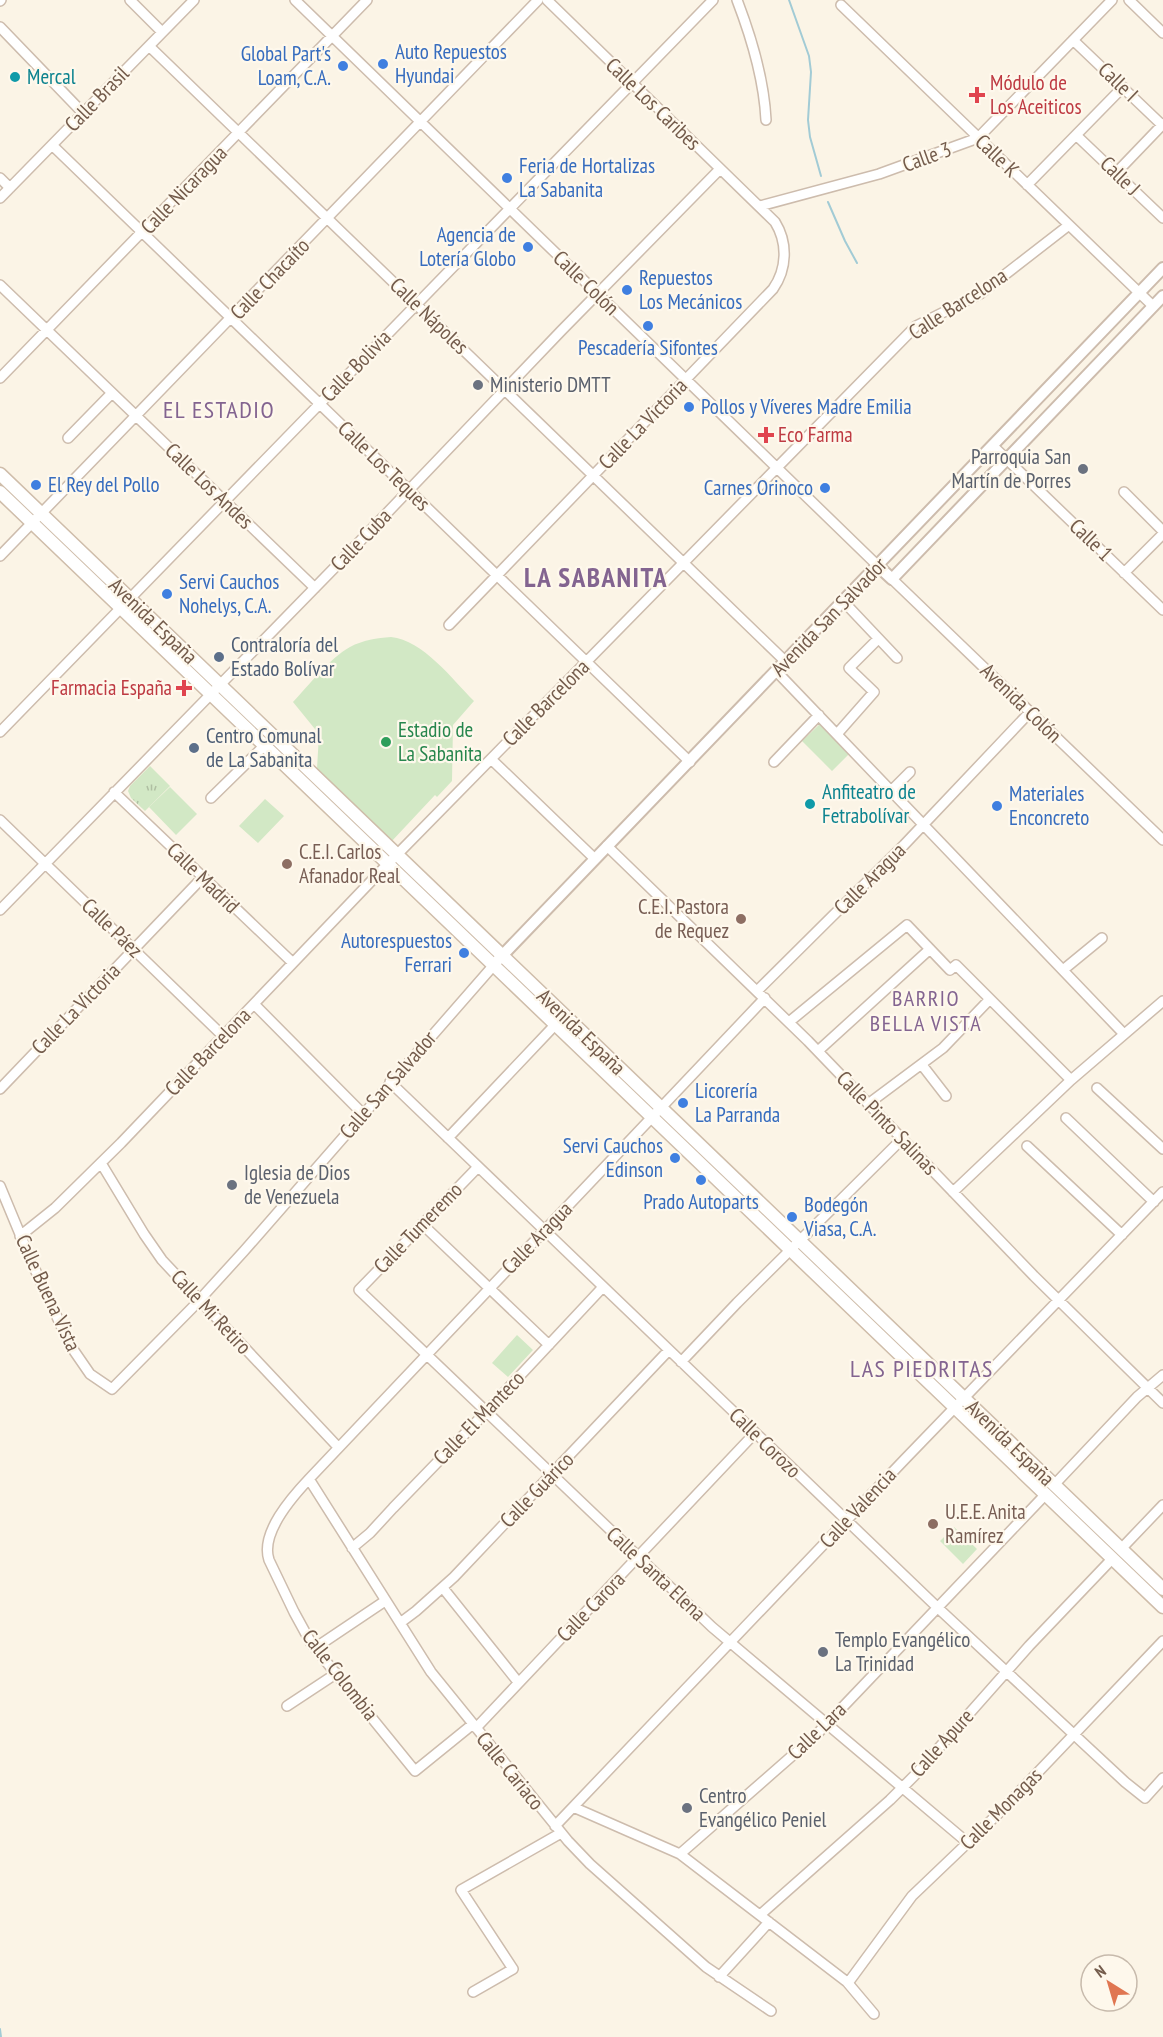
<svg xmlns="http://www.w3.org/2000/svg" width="1163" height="2037" font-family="'PT Sans Narrow',sans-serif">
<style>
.grass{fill:url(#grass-dots)}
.park{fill:url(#park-tufts)}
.garden{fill:#d2e8c5}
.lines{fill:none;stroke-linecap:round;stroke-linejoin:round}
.stream{stroke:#a2cbd5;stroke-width:2}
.minor-casing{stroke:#cdbcad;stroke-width:12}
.tertiary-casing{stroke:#cdbcad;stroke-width:14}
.secondary-casing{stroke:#cfbdaa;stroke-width:15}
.minor{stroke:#fff;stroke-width:9}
.tertiary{stroke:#fff;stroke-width:10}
.secondary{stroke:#fff;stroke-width:12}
.shop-dot{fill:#3f7fe0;stroke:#fef8ec;stroke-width:2}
.culture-dot{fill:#0f9aa8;stroke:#fef8ec;stroke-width:2}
.health-dot{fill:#e0444e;stroke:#fef8ec;stroke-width:2}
.worship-dot{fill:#6b7280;stroke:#fef8ec;stroke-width:2}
.service-dot{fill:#5c6f8a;stroke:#fef8ec;stroke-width:2}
.leisure-dot{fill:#2e9e5b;stroke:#fef8ec;stroke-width:2}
.education-dot{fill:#8d6e63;stroke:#fef8ec;stroke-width:2}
.labels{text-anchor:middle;stroke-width:4.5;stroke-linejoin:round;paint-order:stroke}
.shop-label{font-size:21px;fill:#366cbe;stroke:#fef8ec;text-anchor:start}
.culture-label{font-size:21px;fill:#0d838f;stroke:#fef8ec;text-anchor:start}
.street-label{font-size:21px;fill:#745c4c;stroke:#fef8ec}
.health-label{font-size:21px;fill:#be3a42;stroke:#fef8ec;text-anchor:start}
.worship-label{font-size:21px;fill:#5b616d;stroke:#fef8ec;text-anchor:start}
.service-label{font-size:21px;fill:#4e5e75;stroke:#fef8ec;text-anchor:start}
.leisure-label{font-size:21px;fill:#27864d;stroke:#fef8ec;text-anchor:start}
.education-label{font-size:21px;fill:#785e54;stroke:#fef8ec;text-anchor:start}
.neighbourhood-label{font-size:22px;letter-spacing:1.5px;fill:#836490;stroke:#fef8ec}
.quarter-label{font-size:24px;letter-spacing:1.5px;fill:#836490;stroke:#fef8ec}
.district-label{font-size:27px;font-weight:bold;letter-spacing:1.5px;fill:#836490;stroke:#fef8ec}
</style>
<defs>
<pattern id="grass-dots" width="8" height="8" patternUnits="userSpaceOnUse" patternTransform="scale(1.5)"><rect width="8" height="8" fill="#d2e8c5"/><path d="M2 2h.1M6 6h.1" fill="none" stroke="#afbfa2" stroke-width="1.8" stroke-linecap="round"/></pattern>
<pattern id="park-tufts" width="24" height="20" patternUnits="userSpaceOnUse" patternTransform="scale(1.5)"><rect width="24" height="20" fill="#d2e8c5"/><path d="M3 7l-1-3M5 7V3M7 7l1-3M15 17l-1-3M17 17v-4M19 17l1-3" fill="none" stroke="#afbfa2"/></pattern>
</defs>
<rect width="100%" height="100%" fill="#fbf4e6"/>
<path class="grass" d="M221,694L386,852V853L220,696Z
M511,972H512L627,1083L613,1075L510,974Z
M1004,1448L1014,1453L1163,1597L1146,1581L1134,1573Z"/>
<path class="park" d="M150,766L170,786L145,811L131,798L128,791L130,786Z"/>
<path class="garden" d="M391,637C423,640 452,679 474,701L453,725L452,781L437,797L435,795L391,842L317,769L319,734L293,702C309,685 330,658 350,647C363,640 377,638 391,637Z
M821,723L850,753L832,771L802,741Z
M170,787L197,814L176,835L149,807Z
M265,799L284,816L258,843L239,826Z
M517,1335L533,1350L508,1377L492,1363Z
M954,1527L977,1549L963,1564L940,1541Z"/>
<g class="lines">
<path class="stream" d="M789,0L809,56L811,72L808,120L810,137L821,176
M828,202L845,241L857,263
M0,2029L1,2037"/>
<g class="minor-casing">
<path id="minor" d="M130,0L162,32
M295,0L878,566
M737,0C752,39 764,79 766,120
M1129,0L1163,33
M0,1L1,0
M841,5L1153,306
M0,27L83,113
M1073,40L1162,125
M149,46L786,662
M1076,135L1163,218
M52,145L690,762
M1116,173L1163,124
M0,178L10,188
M1027,185L1123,87
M0,198L194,0
M760,206L879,174L978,138L1112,0
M0,285L315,588
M0,378L367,0
M68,438L112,393
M993,446L1163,610
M1124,492L1163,531
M0,556L538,0
M1124,573L1163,534
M892,579L1163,840
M844,602L897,658
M449,625L773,289C787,269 788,243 775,222L547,0
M777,672L1124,1034
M0,732L713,0
M837,734L874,692L849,668L878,639
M491,759L595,859
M774,762L819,715
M891,791L910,772
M114,792L293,963
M211,798L264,746
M0,820L223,1036
M607,846L808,1041L1034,1276L1163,1403
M0,910L343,559L561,331L720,169
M1063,970L1102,938
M757,991L904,845L1030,712
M254,1004L363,1114
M789,1022L907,925L950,970L956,965L1071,1080
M818,1051L930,949
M922,1065L946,1096
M390,1082L938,1608L1125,1782L1145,1798L1163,1778
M1097,1088L1163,1149
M0,1089L203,877
M868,1104L943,1048L990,999
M1066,1118L1154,1202
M448,1138L555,1025
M1027,1146L1122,1235
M101,1163L144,1234L162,1260L338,1447
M478,1167L359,1290L712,1627L968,1843
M0,1186L32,1263L70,1345L90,1374L112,1389L193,1307L244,1251L493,966
M953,1192L1071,1080L1163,1001
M422,1224L549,1345
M20,1236L55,1208L121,1143L377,875L916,326L980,294L1069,225
M681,1362L737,1303L902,1139
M309,1479L431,1672L568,1841L590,1864L706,1967L771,2011
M1054,1485L1137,1397L1163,1375
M352,1548L370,1533L393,1508L486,1412L603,1287
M1121,1549L1163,1505
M443,1588L518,1682
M400,1623L416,1611L454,1577L669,1350
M315,1648L385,1601
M287,1706L337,1673
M473,1724L415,1771L311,1643L294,1612L269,1560C260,1533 292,1497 309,1479L765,998
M476,1728L755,1433
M573,1807L680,1854L847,1982L874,2014
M555,1826L905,1459L1163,1192
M680,1854L817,1734L1045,1495
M760,1915L890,1800L914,1776L1029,1646L1112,1559
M719,1977L769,1922
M848,1983L912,1896L1002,1810L1163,1641
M473,1992L513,1969L461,1890L561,1833"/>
</g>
<g class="tertiary-casing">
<path id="tertiary" d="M878,566L892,579L1163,296
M497,961L1163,268"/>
</g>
<g class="secondary-casing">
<path id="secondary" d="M0,474L1163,1589
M0,492L1163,1607"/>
</g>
<use href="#minor" class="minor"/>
<use href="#tertiary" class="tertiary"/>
<use href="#secondary" class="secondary"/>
</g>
<g class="shop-dot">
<circle cx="383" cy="64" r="6"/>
<circle cx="343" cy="66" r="6"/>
<circle cx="507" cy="178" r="6"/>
<circle cx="528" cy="247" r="6"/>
<circle cx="627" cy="290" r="6"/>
<circle cx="648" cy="326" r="6"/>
<circle cx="689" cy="407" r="6"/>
<circle cx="36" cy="485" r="6"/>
<circle cx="825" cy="488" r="6"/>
<circle cx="167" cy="594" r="6"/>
<circle cx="997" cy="806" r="6"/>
<circle cx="464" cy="953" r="6"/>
<circle cx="683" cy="1103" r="6"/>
<circle cx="675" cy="1158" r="6"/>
<circle cx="701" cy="1180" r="6"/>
<circle cx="792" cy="1217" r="6"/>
</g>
<g class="culture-dot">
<circle cx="15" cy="77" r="6"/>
<circle cx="810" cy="804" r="6"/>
</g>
<g class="health-dot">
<path d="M974 86h6v6h6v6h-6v6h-6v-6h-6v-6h6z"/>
<path d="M763 426h6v6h6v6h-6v6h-6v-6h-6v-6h6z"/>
<path d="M181 679h6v6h6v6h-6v6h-6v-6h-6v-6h6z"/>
</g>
<g class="worship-dot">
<circle cx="478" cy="385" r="6"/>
<circle cx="1083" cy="469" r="6"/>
<circle cx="232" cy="1185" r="6"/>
<circle cx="823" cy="1652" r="6"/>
<circle cx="687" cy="1808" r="6"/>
</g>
<g class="service-dot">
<circle cx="219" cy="657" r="6"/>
<circle cx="194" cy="748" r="6"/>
</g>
<circle class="leisure-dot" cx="386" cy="742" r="6"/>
<g class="education-dot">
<circle cx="287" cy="864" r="6"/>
<circle cx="741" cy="919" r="6"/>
<circle cx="933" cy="1524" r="6"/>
</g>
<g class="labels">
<g class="shop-label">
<text x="395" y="59">Auto Repuestos<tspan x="395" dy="24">Hyundai</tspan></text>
<text x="331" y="61" text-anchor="end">Global Part's<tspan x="331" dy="24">Loam, C.A.</tspan></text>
<text x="519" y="173">Feria de Hortalizas<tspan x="519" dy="24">La Sabanita</tspan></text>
<text x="516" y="242" text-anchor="end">Agencia de<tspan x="516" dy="24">Lotería Globo</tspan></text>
<text x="639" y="285">Repuestos<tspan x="639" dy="24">Los Mecánicos</tspan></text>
<text x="648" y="355" text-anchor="middle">Pescadería Sifontes</text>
<text x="701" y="414">Pollos y Víveres Madre Emilia</text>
<text x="48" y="492">El Rey del Pollo</text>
<text x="813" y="495" text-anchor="end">Carnes Orinoco</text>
<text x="179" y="589">Servi Cauchos<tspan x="179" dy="24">Nohelys, C.A.</tspan></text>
<text x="1009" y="801">Materiales<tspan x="1009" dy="24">Enconcreto</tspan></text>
<text x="452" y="948" text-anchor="end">Autorespuestos<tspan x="452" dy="24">Ferrari</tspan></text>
<text x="695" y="1098">Licorería<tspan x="695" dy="24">La Parranda</tspan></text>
<text x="663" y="1153" text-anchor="end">Servi Cauchos<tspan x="663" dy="24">Edinson</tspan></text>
<text x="701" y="1209" text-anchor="middle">Prado Autoparts</text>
<text x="804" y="1212">Bodegón<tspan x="804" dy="24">Viasa, C.A.</tspan></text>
</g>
<g class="culture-label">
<text x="27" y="84">Mercal</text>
<text x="822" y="799">Anfiteatro de<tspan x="822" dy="24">Fetrabolívar</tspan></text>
</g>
<g class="street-label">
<text transform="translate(1118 82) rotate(44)" y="7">Calle I</text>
<text transform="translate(97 99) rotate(-46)" y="7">Calle Brasil</text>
<text transform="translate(653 104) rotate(44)" y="7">Calle Los Caribes</text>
<text transform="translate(997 156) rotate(44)" y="7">Calle K</text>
<text transform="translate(927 157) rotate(-20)" y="7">Calle 3</text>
<text transform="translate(1120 176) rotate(44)" y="7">Calle J</text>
<text transform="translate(184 190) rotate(-46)" y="7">Calle Nicaragua</text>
<text transform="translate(270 279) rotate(-46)" y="7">Calle Chacaíto</text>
<text transform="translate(586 283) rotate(44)" y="7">Calle Colón</text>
<text transform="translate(958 304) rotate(-33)" y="7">Calle Barcelona</text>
<text transform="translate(429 316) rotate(44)" y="7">Calle Nápoles</text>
<text transform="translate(356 366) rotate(-46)" y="7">Calle Bolivia</text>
<text transform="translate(643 424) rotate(-46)" y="7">Calle La Victoria</text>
<text transform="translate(384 466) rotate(44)" y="7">Calle Los Teques</text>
<text transform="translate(209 486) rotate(44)" y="7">Calle Los Andes</text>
<text transform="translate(361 540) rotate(-46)" y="7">Calle Cuba</text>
<text transform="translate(1091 540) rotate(44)" y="7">Calle 1</text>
<text transform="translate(829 617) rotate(-46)" y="7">Avenida San Salvador</text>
<text transform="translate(153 621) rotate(44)" y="7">Avenida España</text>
<text transform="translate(546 703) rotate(-45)" y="7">Calle Barcelona</text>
<text transform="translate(1021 703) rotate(44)" y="7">Avenida Colón</text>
<text transform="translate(203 878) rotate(44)" y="7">Calle Madrid</text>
<text transform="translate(870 879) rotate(-45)" y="7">Calle Aragua</text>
<text transform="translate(112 928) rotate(44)" y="7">Calle Páez</text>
<text transform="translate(76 1009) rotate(-46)" y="7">Calle La Victoria</text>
<text transform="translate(581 1032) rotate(44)" y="7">Avenida España</text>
<text transform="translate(208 1052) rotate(-46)" y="7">Calle Barcelona</text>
<text transform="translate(388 1085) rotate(-49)" y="7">Calle San Salvador</text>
<text transform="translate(887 1123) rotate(46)" y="7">Calle Pinto Salinas</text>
<text transform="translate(418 1228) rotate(-46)" y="7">Calle Tumeremo</text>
<text transform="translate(537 1238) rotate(-46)" y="7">Calle Aragua</text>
<text transform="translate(48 1293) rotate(65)" y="7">Calle Buena Vista</text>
<text transform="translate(211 1312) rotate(47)" y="7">Calle Mi Retiro</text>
<text transform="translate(479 1418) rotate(-46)" y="7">Calle El Manteco</text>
<text transform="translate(765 1443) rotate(44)" y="7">Calle Corozo</text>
<text transform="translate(1010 1443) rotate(44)" y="7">Avenida España</text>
<text transform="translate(537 1490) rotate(-46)" y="7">Calle Guárico</text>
<text transform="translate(858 1508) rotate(-47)" y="7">Calle Valencia</text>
<text transform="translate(656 1574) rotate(43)" y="7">Calle Santa Elena</text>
<text transform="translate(591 1607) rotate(-46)" y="7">Calle Carora</text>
<text transform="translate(340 1675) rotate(52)" y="7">Calle Colombia</text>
<text transform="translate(817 1731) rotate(-44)" y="7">Calle Lara</text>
<text transform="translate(942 1743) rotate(-48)" y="7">Calle Apure</text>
<text transform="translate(510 1771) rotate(51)" y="7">Calle Cariaco</text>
<text transform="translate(1001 1809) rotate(-45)" y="7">Calle Monagas</text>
</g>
<g class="health-label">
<text x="990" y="90">Módulo de<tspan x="990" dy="24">Los Aceiticos</tspan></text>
<text x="778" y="442">Eco Farma</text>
<text x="172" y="695" text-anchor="end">Farmacia España</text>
</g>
<g class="worship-label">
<text x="490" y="392">Ministerio DMTT</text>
<text x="1071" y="464" text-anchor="end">Parroquia San<tspan x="1071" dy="24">Martín de Porres</tspan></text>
<text x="244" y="1180">Iglesia de Dios<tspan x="244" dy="24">de Venezuela</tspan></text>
<text x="835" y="1647">Templo Evangélico<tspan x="835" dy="24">La Trinidad</tspan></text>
<text x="699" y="1803">Centro<tspan x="699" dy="24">Evangélico Peniel</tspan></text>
</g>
<g class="service-label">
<text x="231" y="652">Contraloría del<tspan x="231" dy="24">Estado Bolívar</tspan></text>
<text x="206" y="743">Centro Comunal<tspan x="206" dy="24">de La Sabanita</tspan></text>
</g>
<g class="leisure-label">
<text x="398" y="737">Estadio de<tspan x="398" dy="24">La Sabanita</tspan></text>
</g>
<g class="education-label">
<text x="299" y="859">C.E.I. Carlos<tspan x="299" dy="24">Afanador Real</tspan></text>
<text x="729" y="914" text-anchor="end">C.E.I. Pastora<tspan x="729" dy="24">de Requez</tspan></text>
<text x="945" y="1519">U.E.E. Anita<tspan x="945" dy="24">Ramírez</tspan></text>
</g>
<g class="neighbourhood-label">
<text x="926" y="1006">BARRIO<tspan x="926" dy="25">BELLA VISTA</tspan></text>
</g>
<g class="quarter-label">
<text x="219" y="418">EL ESTADIO</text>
<text x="922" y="1377">LAS PIEDRITAS</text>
</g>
<g class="district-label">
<text x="596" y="587">LA SABANITA</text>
</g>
</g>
<g transform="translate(1109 1983) rotate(323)"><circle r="28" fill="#fef8ec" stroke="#c7baac" stroke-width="1.5"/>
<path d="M0-4.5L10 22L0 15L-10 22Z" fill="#e07651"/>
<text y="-9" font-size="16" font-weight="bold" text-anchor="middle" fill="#745c4c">N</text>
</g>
</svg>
